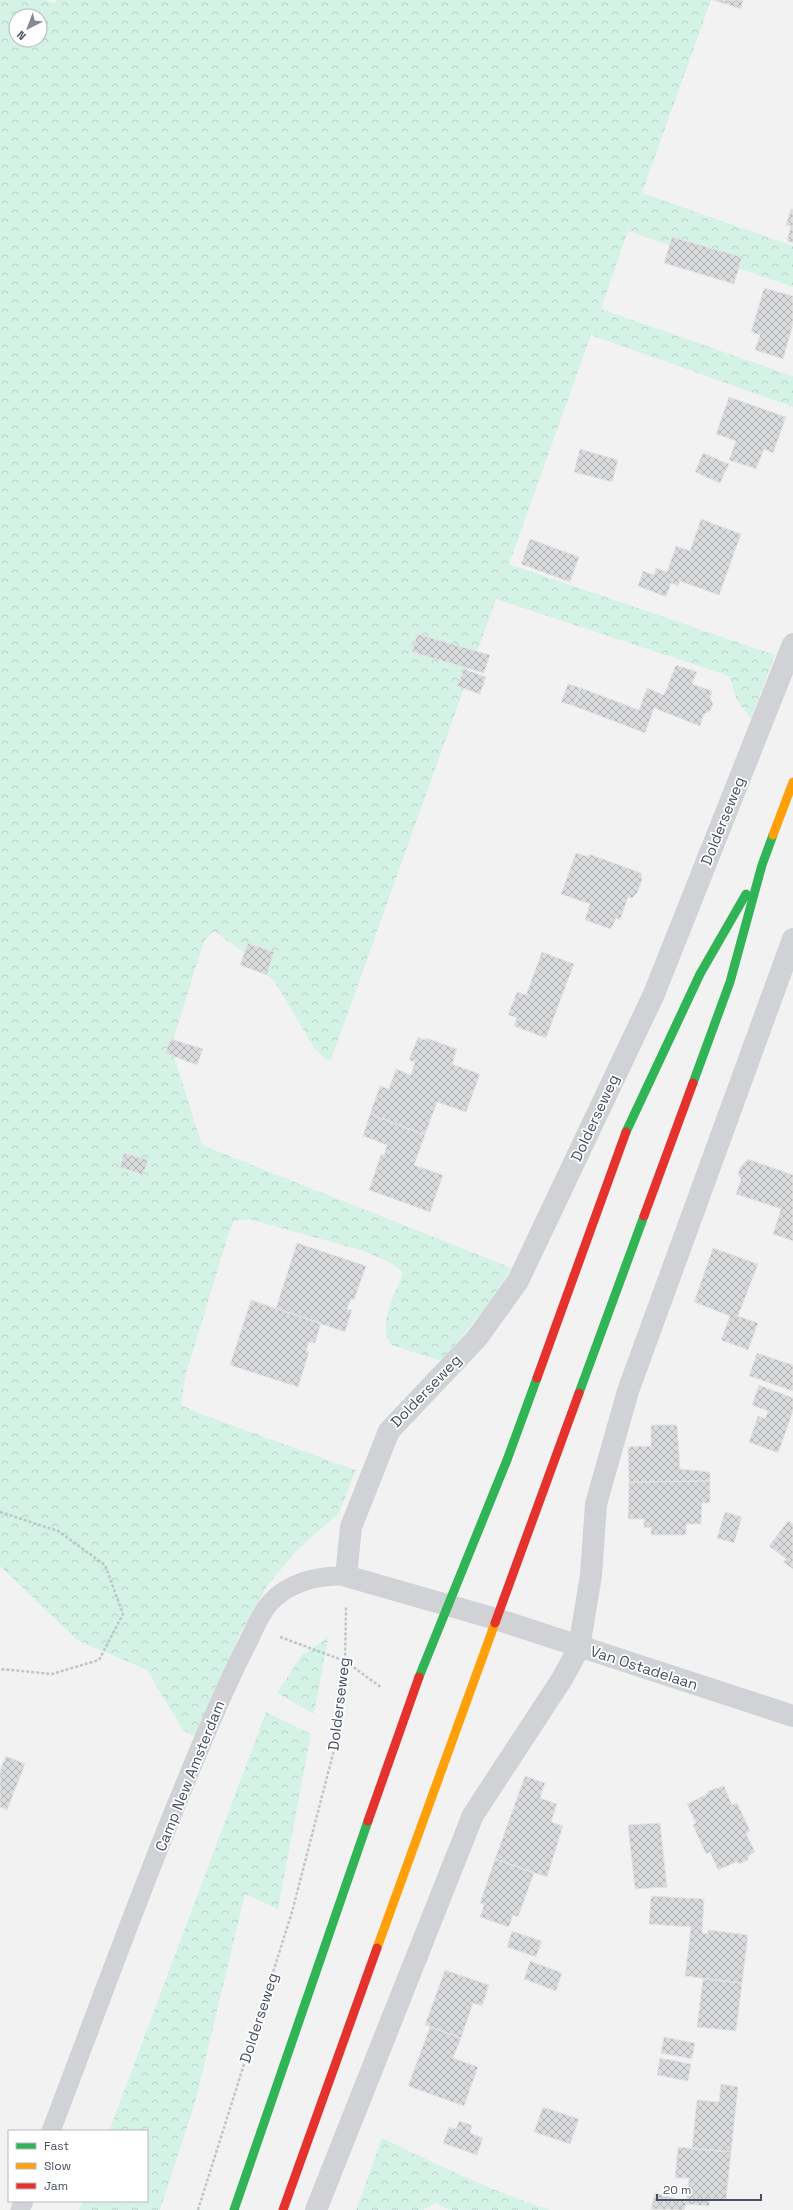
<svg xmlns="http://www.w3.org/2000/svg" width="793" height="2210" font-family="'Space Grotesk',sans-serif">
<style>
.forest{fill:url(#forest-crowns);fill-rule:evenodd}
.building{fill:url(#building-cross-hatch);stroke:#e4e4e5}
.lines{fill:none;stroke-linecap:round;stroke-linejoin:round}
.path{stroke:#bbc8c6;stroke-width:2.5;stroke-dasharray:3 2;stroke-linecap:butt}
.lane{stroke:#d0d2d5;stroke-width:19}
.street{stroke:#d0d2d5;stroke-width:22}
.fast{stroke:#30b455;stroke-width:9}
.slow{stroke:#ff9f0a;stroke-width:9}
.jam{stroke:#e5322d;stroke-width:9}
.labels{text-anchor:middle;stroke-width:3.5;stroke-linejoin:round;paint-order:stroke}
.street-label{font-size:15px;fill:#485060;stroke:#fff}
</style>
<defs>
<pattern id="forest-crowns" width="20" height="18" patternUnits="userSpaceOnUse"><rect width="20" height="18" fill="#d5f2e6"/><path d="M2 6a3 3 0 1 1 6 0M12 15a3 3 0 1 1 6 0" fill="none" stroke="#b8d1c8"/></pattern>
<pattern id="building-cross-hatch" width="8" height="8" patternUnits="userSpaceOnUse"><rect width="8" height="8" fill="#d9dadc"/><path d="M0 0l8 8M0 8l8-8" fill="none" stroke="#b2b3b6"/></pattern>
</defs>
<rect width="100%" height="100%" fill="#f2f2f2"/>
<path class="forest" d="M0,0H46L55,3L56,0H711L642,193L793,246V287L628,231L601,309L793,376V407L591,335L509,564L775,655L751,719L737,700L729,676L496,599L331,1060L325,1059L314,1048L275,982L239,949L214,931L204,941L171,1047L202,1145L512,1268L485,1308L442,1361L391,1345C377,1322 395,1295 403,1273L393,1264L364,1251L249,1219L234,1221L228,1236L185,1377L181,1405L198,1413L356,1470L339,1513L297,1550L268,1585L241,1632L216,1688L196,1737L183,1730L147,1670L77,1640L0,1566ZM16,16H40V40H16Z
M328,1638L314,1714L277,1693L302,1655Z
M266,1712L311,1734L278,1909L245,1894L195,2103L160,2210H79L83,2201H147V2131H109Z
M382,2138C437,2165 492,2191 550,2210H450L435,2203L422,2210H356Z"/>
<path class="building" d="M713,0H743L741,9Z
M791,209H793V243L787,241L791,226L786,225Z
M672,237L742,257L734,284L664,263Z
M764,288L793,296V324L783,359L755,350L760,335L751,332Z
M729,397L786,417L773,453L764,449L756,469L729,460L736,441L716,434Z
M580,449L618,460L612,482L574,472Z
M703,453L729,464L720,483L695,472Z
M701,519L741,534L719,595L680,581L678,586L671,583L666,597L638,586L643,571L654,575L656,568L667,572L676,546L690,551Z
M530,539L579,557L570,582L521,564Z
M417,634L490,655L484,673L412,652Z
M676,665L697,672L692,684L712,691L710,698L713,704L710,711L704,714L700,726L654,708L645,733L574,706L581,688L639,710L647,688L664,695Z
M464,669L486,677L480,694L457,686Z
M568,684L581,688L574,706L561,702Z
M576,853L589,857V854L641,873L642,880L637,893L632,898L628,897L620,920L616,918L611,929L585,920L590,904L561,894Z
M248,943L274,952L267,975L240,965Z
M542,952L574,964L546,1038L514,1026L517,1018L508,1015L517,992L526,995Z
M418,1037L425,1040L426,1038L457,1049L452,1064L480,1074L466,1112L437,1102L425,1135L370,1114L380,1086L389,1089L396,1069L411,1075L415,1062L409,1060Z
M171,1039L203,1049L197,1065L165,1053Z
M370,1114L425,1135L414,1165L443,1175L430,1212L369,1190L381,1154L384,1155L387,1145L363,1136Z
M124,1153L148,1160L143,1175L120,1167Z
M748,1159L793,1175V1241L773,1234L781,1209L736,1194L741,1180L738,1174L740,1168Z
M297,1243L366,1266L354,1300L351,1299L347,1309L352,1310L345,1332L251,1300L276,1308Z
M713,1248L758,1264L738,1316L758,1323L748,1350L721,1340L730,1316L694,1302Z
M251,1300L321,1323L315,1343L309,1342L306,1351L309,1352L298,1387L230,1365Z
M757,1353L793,1365V1391L749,1376Z
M759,1385L793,1398V1411L778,1453L749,1442L758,1416L765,1419L768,1411L752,1405Z
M651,1425H677L680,1469L710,1472V1481L629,1482L628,1447L651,1446Z
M710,1481V1503H702L701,1524H686V1535H651V1527L644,1528V1519H628L629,1482Z
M725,1512L742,1517L734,1543L717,1538Z
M788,1521L793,1524V1569L783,1562L786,1559L769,1546Z
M6,1756L25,1764L7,1810L0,1807V1771Z
M525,1776L545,1783L540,1798L557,1804L551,1822L563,1826L547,1877L495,1859Z
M724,1786L732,1805L737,1803L750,1831L746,1833L755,1852L748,1856V1860L740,1864L736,1862L718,1870L710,1852L706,1854L693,1825L696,1823L687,1804L707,1794L708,1791Z
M660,1823L667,1887L635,1889L628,1825Z
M495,1859L534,1873L518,1917L513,1915L509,1927L480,1917L484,1905L480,1903Z
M651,1896L704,1899L702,1933L708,1934V1930L748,1935L742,1983L685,1976L691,1927L649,1924Z
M512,1931L542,1941L536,1957L507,1947Z
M530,1961L562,1973L556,1991L524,1979Z
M445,1970L489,1985L482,2006L473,2003L461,2038L425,2025Z
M703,1979L742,1983L736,2031L697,2027Z
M430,2027L461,2038L453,2058L478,2067L464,2106L408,2086Z
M664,2037L695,2043L692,2059L661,2053Z
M660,2058L691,2064L688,2081L657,2075Z
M721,2084L738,2087L731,2152L692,2149L697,2100L719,2102Z
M543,2107L579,2119L570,2144L534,2132Z
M459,2121L472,2125L470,2133L483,2138L477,2155L443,2143L449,2127L456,2129Z
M678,2147L731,2152L726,2200L710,2199L709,2206L686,2204L689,2178H675Z
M655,2193L687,2202L684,2210L651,2209Z"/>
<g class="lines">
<path class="path" d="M0,1512L58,1531L105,1565L123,1614L99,1660L52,1674L0,1669
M280,1637L345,1661L382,1688
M198,2210L292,1912L335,1746L345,1661L346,1607"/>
<path class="lane" d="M51,2131C101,2000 149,1867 204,1738C218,1705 232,1673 248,1642C254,1630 260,1614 269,1604C288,1582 318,1575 346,1576
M20,2210L24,2201"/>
<path class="street" d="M793,644L654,994L518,1281L477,1338L389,1431L351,1527L346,1576L496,1619L793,1716
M316,2210L473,1815L562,1679L579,1648L591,1575L596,1504L628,1391L793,939"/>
<path class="fast" d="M693,1083L730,982L762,865L773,835
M626,1132L700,974L746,894
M579,1393L644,1216
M419,1677L507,1460L537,1378
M234,2210L368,1821"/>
<path class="slow" d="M773,835L793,782
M377,1948L495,1623"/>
<path class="jam" d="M644,1216L693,1083
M537,1378L626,1132
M495,1623L579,1393
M368,1821L419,1677
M283,2210L377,1948"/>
</g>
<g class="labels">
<g class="street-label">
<text transform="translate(723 821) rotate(-68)" y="5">Dolderseweg</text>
<text transform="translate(595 1118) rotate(-65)" y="5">Dolderseweg</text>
<text transform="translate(426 1391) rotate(-46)" y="5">Dolderseweg</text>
<text transform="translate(644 1668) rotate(18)" y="5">Van Ostadelaan</text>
<text transform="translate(339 1704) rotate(-83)" y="5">Dolderseweg</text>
<text transform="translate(190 1776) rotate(-68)" y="5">Camp New Amsterdam</text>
<text transform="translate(259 2018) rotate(-72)" y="5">Dolderseweg</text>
</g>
</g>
<rect x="8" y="2130" width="140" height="72" fill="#ffffff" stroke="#b6b9bf"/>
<rect x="16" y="2143" width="20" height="6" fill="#30b455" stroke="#b6b9bf"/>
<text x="44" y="2150" font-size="12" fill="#485060">Fast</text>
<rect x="16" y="2163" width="20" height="6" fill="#ff9f0a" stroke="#b6b9bf"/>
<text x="44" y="2170" font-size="12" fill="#485060">Slow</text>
<rect x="16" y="2183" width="20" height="6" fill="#e5322d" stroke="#b6b9bf"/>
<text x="44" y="2190" font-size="12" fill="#485060">Jam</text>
<g transform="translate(28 28) rotate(222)"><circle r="19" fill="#ffffff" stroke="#b6b9bf"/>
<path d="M0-3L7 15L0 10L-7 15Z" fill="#848993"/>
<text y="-6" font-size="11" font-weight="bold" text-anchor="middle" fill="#485060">N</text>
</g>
<path d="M657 2194v6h104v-6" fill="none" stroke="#485060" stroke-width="2"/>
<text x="663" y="2194" font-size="12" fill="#485060" stroke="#ffffff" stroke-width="3" paint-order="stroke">20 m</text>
</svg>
